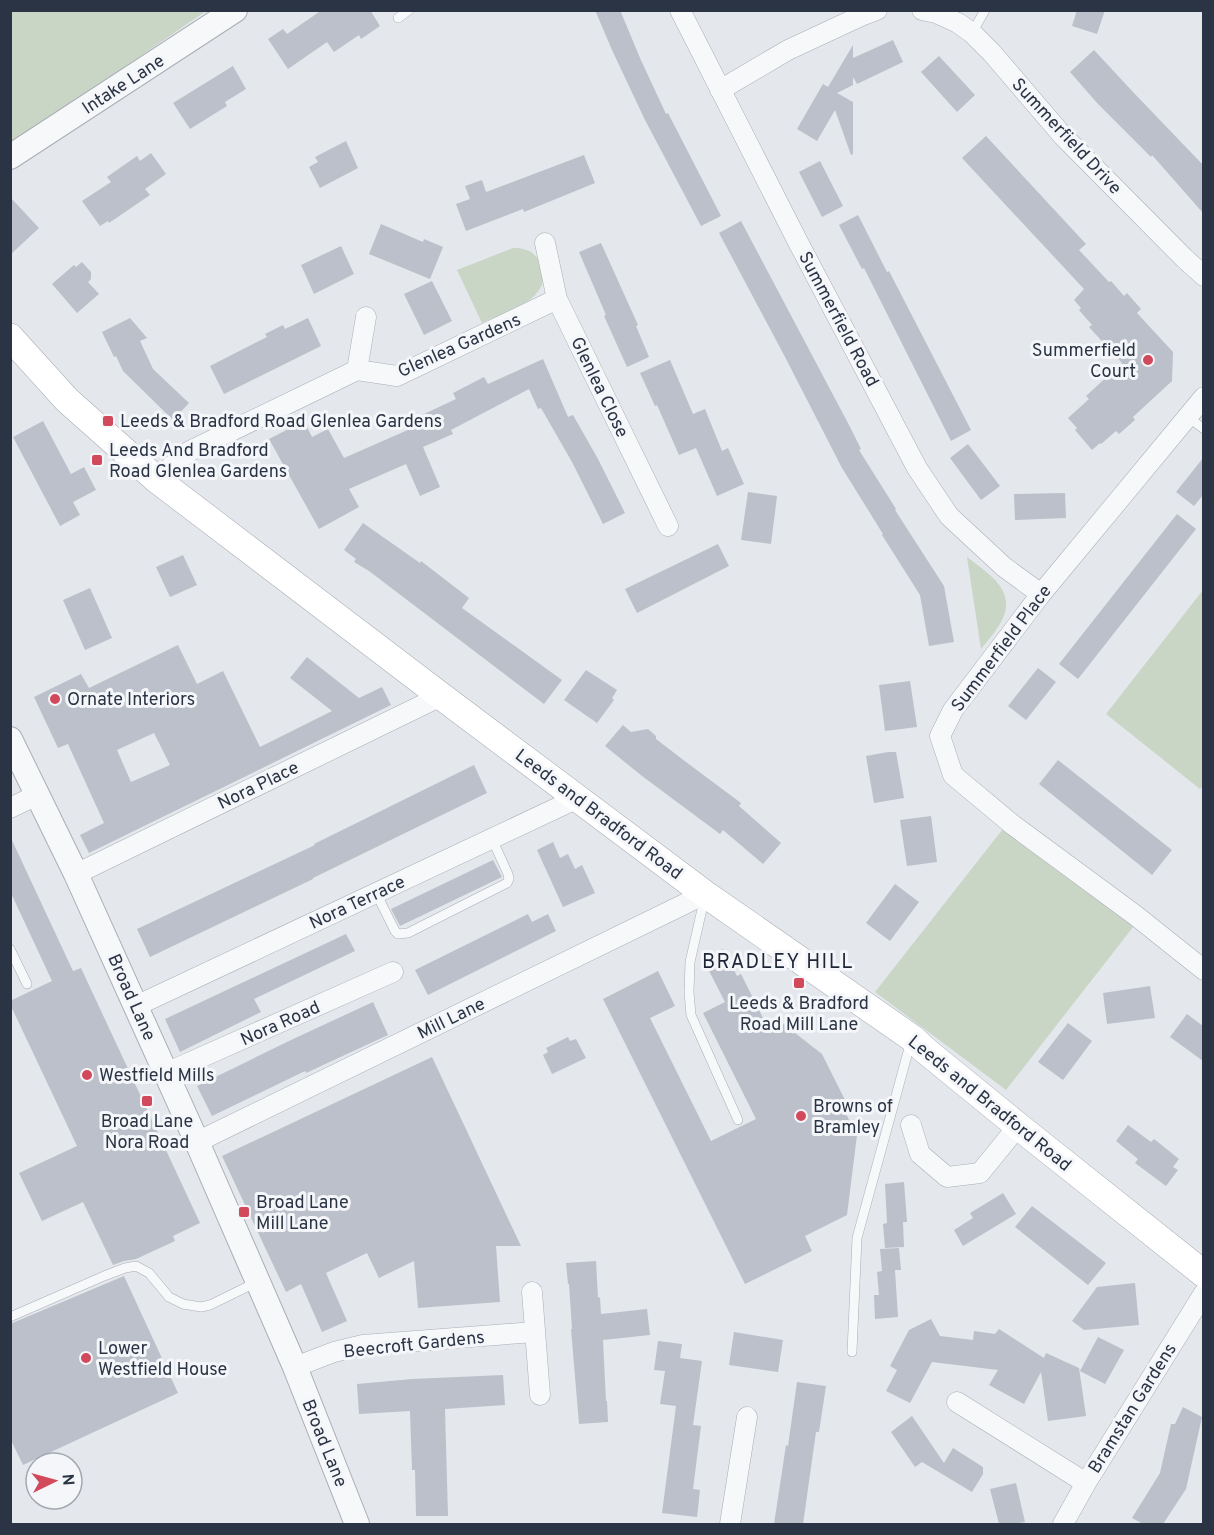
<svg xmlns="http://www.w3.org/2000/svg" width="1214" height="1535" font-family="Overpass,sans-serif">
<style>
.green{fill:#c9d6c5}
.building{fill:#bbc0ca;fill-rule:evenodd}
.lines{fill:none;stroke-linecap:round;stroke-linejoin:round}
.service-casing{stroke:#a9aeb7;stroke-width:10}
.minor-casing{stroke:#a9aeb7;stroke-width:21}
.tertiary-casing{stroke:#a9aeb7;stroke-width:26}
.secondary-casing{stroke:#a9aeb7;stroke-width:28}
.service{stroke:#f7f8fa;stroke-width:9}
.minor{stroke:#f7f8fa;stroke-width:20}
.tertiary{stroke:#f7f8fa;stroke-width:24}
.secondary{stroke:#fff;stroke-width:27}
.poi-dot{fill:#d1495b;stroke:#f4f6f9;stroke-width:2}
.labels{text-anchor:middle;stroke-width:6;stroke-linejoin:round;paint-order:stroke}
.street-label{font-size:18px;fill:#2b3445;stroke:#f4f6f9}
.poi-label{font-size:18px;fill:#2b3445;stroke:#f4f6f9;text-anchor:start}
.neighbourhood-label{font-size:20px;letter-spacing:1.5px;fill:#1d2536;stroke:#f4f6f9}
</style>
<rect width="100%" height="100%" fill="#e4e7ec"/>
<path class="green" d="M11,10L206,11L11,145Z
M513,248C526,248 534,251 540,263C557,299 505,312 482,323L457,270Z
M967,557C986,572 1016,589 1003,618C998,629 989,639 981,649Z
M1203,590L1204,785L1200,789L1106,714Z
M1006,825L1137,922L1006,1090L875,992Z"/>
<path class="building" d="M322,10H370L380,26L361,39L359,35L334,52L327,42L288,69L268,39L283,29L287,34Z
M595,10H620L640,58L666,114L668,113L721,216L701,226L645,120L612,50Z
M1077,10H1105L1097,34L1072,26Z
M893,40L903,62L857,84L853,77V85L837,93L853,102V154L851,155L835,110L817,141L797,129L823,84L828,87L853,45V58Z
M1094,50L1134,93L1203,165V213L1152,155L1151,157L1098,104L1070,72Z
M939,56L975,95L957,112L921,72Z
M233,66L246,89L225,102L227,106L190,129L173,103Z
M986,136L1086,244L1079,250L1109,282L1111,281L1124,296L1127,293L1141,309L1137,313L1173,352L1172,381L1133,417L1135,420L1119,434L1116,431L1101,444L1100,443L1092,450L1075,430L1077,428L1068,418L1089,399L1086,396L1122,363L1089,327L1092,325L1079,310L1081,308L1074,300L1084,289L962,158Z
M346,141L358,168L320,188L309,167L318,162L315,157Z
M151,153L166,174L145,189L150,195L109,223L108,221L100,226L82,201L111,182L107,177L137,156L140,161Z
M584,155L595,183L524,212L523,209L466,231L456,204L470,199L465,186L482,180L486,192Z
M820,161L843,206L822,217L799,172Z
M10,197L39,228L10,255Z
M858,215L887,272L889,271L971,430L951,441L864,268L862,269L839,225Z
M741,221L849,425L861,449L859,450L896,509L895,510L944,586L954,642L929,646L920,595L882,535L883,534L842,468L784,355L719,233Z
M381,224L423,242L424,239L443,247L430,279L369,254Z
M601,243L638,325L636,326L649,357L627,367L604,316L606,315L579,252Z
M341,246L354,274L314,294L301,265Z
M82,262L91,272V279L88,282L99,294L77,313L52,284L74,265L76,267Z
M432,281L452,321L424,335L404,294Z
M130,318L147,338L140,341L153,369L189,403L173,420L123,371L116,356L114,357L102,332Z
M308,318L321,346L224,394L210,366L267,337L265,334L283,325L285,329Z
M543,359L568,417L573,415L598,459L625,513L603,524L572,462L541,408L538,409L529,389L451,430L453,434L423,447L440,487L420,496L406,464L349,489L359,507L319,529L269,439L304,421L312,437L328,429L344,458L410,429L407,422L456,399L453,393L484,377L488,384Z
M670,360L693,414L705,409L722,451L728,448L744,484L717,496L696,448L679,455L657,405L655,406L640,373Z
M43,421L71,474L84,467L96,490L73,502L80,515L60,526L13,437Z
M968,444L1000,486L981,500L950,458Z
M1203,458V495L1194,506L1176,492Z
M748,492L777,496L771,544L741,540Z
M1065,493L1066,518L1015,520L1014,494Z
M1177,514L1196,529L1078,679L1059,664Z
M363,523L420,563L421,561L469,598L462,608L562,680L544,704L369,571L354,562L356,559L344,550Z
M718,544L729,566L637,613L625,589Z
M183,555L197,585L170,597L156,567Z
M90,588L112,638L85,650L63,600Z
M178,645L197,684L223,671L260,747L332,711L290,678L307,657L359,698L382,687L391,705L89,853L80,835L104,823L68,744L58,748L34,697L81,674L89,688ZM154,733L170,765L131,782L117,750Z
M1038,668L1056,682L1026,720L1008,706Z
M586,670L617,690L612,698L614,700L597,723L564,700Z
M910,681L917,727L885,731L879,685Z
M623,725L631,732L648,729L656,736V739L686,762L741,803L739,806L781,843L763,864L723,830L720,834L642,776L605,746Z
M888,752H896L904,798L874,803L866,756Z
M1058,760L1172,850L1152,875L1039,784Z
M474,765L487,793L313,878V879L150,957L137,929L315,845L314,844Z
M931,816L937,862L907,866L900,820Z
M10,836L73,971L81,968L200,1223L173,1236L175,1241L136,1259L124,1261L113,1265L83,1202L42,1221L19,1173L77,1146L10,1004V1001L52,981L10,891Z
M553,842L560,858L568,854L575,869L582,865L595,893L563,907L537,850Z
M493,860L502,877L400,926L391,909Z
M895,884L919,902L890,941L866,923Z
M528,914L532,922L548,914L556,931L428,995L415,970Z
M346,934L355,951L254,999L261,1012L180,1052L165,1019Z
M723,949L737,976L741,974L768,1028L781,1022L822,1054L850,1110L845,1112L857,1135L847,1215L805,1236L812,1251L745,1284L603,999L658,971L675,1006L650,1018L711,1141L756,1119L703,1013L725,1002L703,959Z
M1150,986L1155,1018L1107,1024L1103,993Z
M373,1002L388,1035L306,1073L305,1071L212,1116L197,1086L291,1040Z
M1187,1014L1203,1026V1061L1170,1037Z
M1068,1023L1092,1041L1063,1080L1038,1062Z
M568,1037L570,1041L576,1039L586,1058L552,1074L543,1055L548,1052L546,1048Z
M432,1057L521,1246H496L500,1302L418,1308L414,1261L379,1278L367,1253L326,1273L347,1321L322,1332L301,1284L286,1292L222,1156Z
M1128,1125L1151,1142L1154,1139L1179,1159L1173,1167L1178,1170L1166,1186L1135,1163L1138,1159L1116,1141Z
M904,1182L907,1222H903L904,1247L885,1248L883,1224L887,1223L885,1184Z
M1003,1193L1016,1214L963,1246L954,1230L973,1218L970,1213Z
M1032,1206L1106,1263L1088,1285L1015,1227Z
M899,1248L901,1270H895L898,1317L875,1319L874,1295H879L877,1272L882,1271L880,1249Z
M596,1261L598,1298L600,1297L601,1314L647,1309L650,1335L603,1340L606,1401H607L608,1422L579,1424L571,1329H572L569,1284H568L566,1263Z
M124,1276L178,1393L23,1465L10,1438V1324Z
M1135,1283L1139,1325L1084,1330L1072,1321L1097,1287Z
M931,1319L940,1336L973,1340L974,1331L995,1334L999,1329L1044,1358L1046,1353L1079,1368L1086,1416L1048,1421L1041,1372L1024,1404L989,1385L998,1370L932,1362L910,1403L886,1391L897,1370L890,1366L909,1330Z
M734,1332L783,1340L778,1372L729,1365Z
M1098,1337L1124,1350L1105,1384L1080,1371Z
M658,1341L682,1344L680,1358L702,1361L693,1425L701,1426L693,1489L700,1490L697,1517L662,1513L676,1406L660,1404L665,1371L654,1370Z
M503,1375L505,1405L445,1409L448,1516H416L415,1470H412L410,1411L359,1414L357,1384L412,1379Z
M797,1382L826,1386L819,1432H816L803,1524H774L786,1445L788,1446Z
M1183,1407L1202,1417L1186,1489L1163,1524H1143L1132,1518L1160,1473L1171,1424H1175Z
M912,1416L944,1463L953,1448L983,1467V1474L972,1492L922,1462L915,1467L891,1432Z
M1016,1483L1025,1522L1013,1524H999L990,1489Z"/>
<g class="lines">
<g class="service-casing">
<path id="service" d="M398,18L409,10
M972,33L985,10
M1188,417L1204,429
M376,893L395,931L398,934L408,933L507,883L509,879L508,874L492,839
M705,896L690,962L689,992L691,1015L738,1120
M10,949L27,984
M10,1317L104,1276L125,1268L136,1266L149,1273L169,1297L183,1304L201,1307L210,1305L257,1282
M852,1352L857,1238L911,1041"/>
</g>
<g class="minor-casing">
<path id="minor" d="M680,10L798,242L917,468L949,516L1004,567L1041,594
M922,10L936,13L958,23L972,33L992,53L1063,136L1184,258L1204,276
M720,90L788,50L861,16L877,10
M545,243L557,299L668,526
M357,370L366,317
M1204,397L1041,594L953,710L940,736L953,775L1013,825L1135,915L1204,970
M156,479L190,451L357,370L397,376L557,299
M10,808L37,795
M76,874L441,696
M136,1006L578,798
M166,1073L393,972
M911,1125L920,1154L947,1177L980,1173L1018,1126
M197,1142L705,894
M532,1292L540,1395
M295,1367L334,1352L363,1345L535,1332
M957,1402L1086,1483
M730,1524L747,1417
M1063,1524L1086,1483L1204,1293"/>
</g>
<g class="tertiary-casing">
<path id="tertiary" d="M10,157L235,10
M10,739L76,874L197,1142L295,1367L357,1524"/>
</g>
<g class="secondary-casing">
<path id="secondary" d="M10,337L67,400L156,479L441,696L705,894L912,1038L926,1051L1018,1126L1204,1274"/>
</g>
<use href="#service" class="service"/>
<use href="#minor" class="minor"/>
<use href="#tertiary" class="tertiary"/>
<use href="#secondary" class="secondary"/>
</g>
<g class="poi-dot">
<circle cx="1148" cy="360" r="6"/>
<rect x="102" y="415" width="12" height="12" rx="3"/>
<rect x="91" y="454" width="12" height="12" rx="3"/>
<circle cx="55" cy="699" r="6"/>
<rect x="793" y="977" width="12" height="12" rx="3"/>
<circle cx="87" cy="1075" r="6"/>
<rect x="141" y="1095" width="12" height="12" rx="3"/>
<circle cx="801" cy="1116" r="6"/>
<rect x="238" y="1206" width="12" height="12" rx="3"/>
<circle cx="86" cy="1358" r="6"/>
</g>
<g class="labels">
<g class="street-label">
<text transform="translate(123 84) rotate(-33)" y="6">Intake Lane</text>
<text transform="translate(1067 136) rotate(47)" y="6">Summerfield Drive</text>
<text transform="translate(839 319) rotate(62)" y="6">Summerfield Road</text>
<text transform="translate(459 345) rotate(-24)" y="6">Glenlea Gardens</text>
<text transform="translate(600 387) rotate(64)" y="6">Glenlea Close</text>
<text transform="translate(1001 648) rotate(-53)" y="6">Summerfield Place</text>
<text transform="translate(258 785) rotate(-26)" y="6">Nora Place</text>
<text transform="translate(599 814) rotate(37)" y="6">Leeds and Bradford Road</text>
<text transform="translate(357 902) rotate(-25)" y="6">Nora Terrace</text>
<text transform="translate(132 997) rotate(66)" y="6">Broad Lane</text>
<text transform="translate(451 1018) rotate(-26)" y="6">Mill Lane</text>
<text transform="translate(280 1023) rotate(-24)" y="6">Nora Road</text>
<text transform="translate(990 1103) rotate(39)" y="6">Leeds and Bradford Road</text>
<text transform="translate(414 1344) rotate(-6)" y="6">Beecroft Gardens</text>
<text transform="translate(1132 1408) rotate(-58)" y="6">Bramstan Gardens</text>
<text transform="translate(325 1443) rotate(68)" y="6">Broad Lane</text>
</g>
<g class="poi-label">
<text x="1136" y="356" text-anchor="end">Summerfield<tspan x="1136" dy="21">Court</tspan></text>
<text x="120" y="427">Leeds &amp; Bradford Road Glenlea Gardens</text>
<text x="109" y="456">Leeds And Bradford<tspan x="109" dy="21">Road Glenlea Gardens</tspan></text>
<text x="67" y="705">Ornate Interiors</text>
<text x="799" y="1009" text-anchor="middle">Leeds &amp; Bradford<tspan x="799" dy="21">Road Mill Lane</tspan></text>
<text x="99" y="1081">Westfield Mills</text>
<text x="813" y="1112">Browns of<tspan x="813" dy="21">Bramley</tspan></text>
<text x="147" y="1127" text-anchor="middle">Broad Lane<tspan x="147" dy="21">Nora Road</tspan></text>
<text x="256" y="1208">Broad Lane<tspan x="256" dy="21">Mill Lane</tspan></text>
<text x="98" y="1354">Lower<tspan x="98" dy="21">Westfield House</tspan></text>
</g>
<g class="neighbourhood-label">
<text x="778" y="968">BRADLEY HILL</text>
</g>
</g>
<rect width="1214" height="1535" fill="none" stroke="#2b3445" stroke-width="24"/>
<g transform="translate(54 1481) rotate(85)"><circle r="28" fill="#f4f6f9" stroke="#a4a8b1" stroke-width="1.5"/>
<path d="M0-4.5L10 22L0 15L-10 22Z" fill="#d1495b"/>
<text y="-9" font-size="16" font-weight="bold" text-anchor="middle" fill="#2b3445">N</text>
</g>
</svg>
